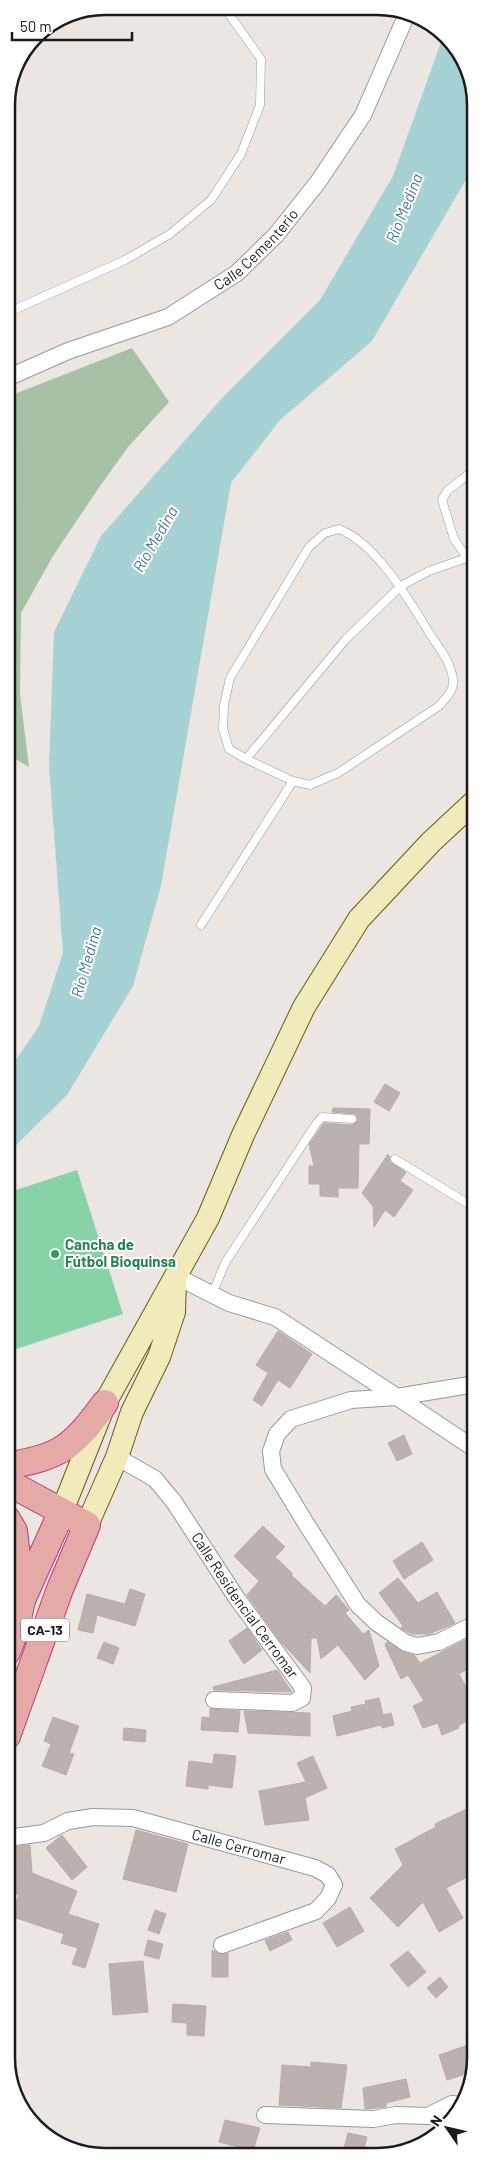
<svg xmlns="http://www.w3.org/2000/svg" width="482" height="2163" font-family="Barlow,sans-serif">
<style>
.cemetery{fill:#a6c1a5}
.pitch{fill:#88d2a8}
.water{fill:#a6d2d4}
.building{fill:#bbb1af;stroke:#bbaba6}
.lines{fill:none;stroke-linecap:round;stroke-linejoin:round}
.service-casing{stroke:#989898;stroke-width:9}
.minor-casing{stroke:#989898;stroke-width:18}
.secondary-casing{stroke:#635d11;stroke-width:24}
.trunk-casing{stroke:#c0387e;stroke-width:28}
.service{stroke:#fff;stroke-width:8}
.minor{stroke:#fff;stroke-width:16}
.secondary{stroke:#f1eaba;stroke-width:22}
.trunk{stroke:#e5a9a6;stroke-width:26}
.leisure-dot{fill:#2e9e5b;stroke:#fff;stroke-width:2}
.labels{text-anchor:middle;stroke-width:4;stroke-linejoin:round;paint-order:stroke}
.shield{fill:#fff;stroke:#5f5f5f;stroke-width:1}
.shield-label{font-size:14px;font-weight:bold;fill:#1b1b1b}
.street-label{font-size:15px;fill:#1b1b1b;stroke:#fff}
.leisure-label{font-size:15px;font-weight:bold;fill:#27864d;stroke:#fff;text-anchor:start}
.water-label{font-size:16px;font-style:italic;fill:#4d7990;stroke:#fff}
.rim{fill:none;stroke:#1b1b1b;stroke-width:2.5}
</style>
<rect width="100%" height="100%" fill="#ebe6e1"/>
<path class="cemetery" d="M132,348L169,402L128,447L100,486L53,556L21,613L20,694L29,767L7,754V397Z"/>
<path class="pitch" d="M77,1170L123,1314L7,1352V1193Z"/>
<path class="water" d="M444,34L447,36L475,92V149L468,176L372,341L280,420L231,483L161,886L133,986L67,1095L7,1154V1073L39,1026L63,953L49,766L54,632L101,536L223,397L320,300L393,176Z"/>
<path class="building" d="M385,1084L400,1093L389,1111L374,1102Z
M333,1108L370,1109L369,1144H359L358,1188H338V1197L320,1196V1184H309V1166H314L309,1144L324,1123L352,1125L358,1120L355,1114L332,1112Z
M388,1154L392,1163L406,1172L400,1181L413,1190L394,1217L385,1210L374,1227L373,1206L362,1193Z
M278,1331L312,1354L290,1388L278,1380L262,1406L253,1400L268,1373L256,1365Z
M404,1435L412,1454L397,1461L388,1443Z
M263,1526L285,1547L275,1557L293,1574L291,1575L325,1606L336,1595L349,1610L345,1613L363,1634L369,1630L379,1666L365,1680L338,1645L321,1659L317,1638H311L310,1673L281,1642L247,1595L259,1581L234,1556Z
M422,1542L433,1560L404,1579L393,1561Z
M398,1578L418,1603L437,1592L455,1623L429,1634H412L401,1628L403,1626L379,1593Z
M130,1589L145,1594L135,1626L97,1615L93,1633L78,1630L87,1594L125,1604Z
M247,1628L262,1650L244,1664L229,1641Z
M475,1635V1665L459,1674L475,1704V1717L458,1726L459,1728L442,1735L438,1723L423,1728L413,1706L424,1701L408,1675L401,1679L385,1645L387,1642L401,1651L415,1656L420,1663Z
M104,1642L119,1648L113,1664L97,1658Z
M277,1670L292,1692L214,1690L213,1687Z
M379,1698L383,1715L391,1713L394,1725L382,1728L381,1725L337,1736L333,1716L352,1711L351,1707L366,1704L365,1701Z
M210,1709L240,1711L238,1732L201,1730L202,1717L210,1718Z
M244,1711L310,1713V1736L248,1733Z
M53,1717L79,1726L69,1753L74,1754L66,1775L42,1766L51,1744L44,1741Z
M124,1728L146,1730L145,1742L123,1740Z
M214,1754L236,1756L232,1788L208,1785V1789L186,1786L189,1761L213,1764Z
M313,1756L327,1788L305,1798L309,1820L265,1825L259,1791L306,1782L297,1763Z
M475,1805V1873L446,1888L463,1918L439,1932L423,1902L398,1927L370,1898L403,1865L395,1849L436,1827L435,1824Z
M136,1830L188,1844L176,1892L123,1879Z
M62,1835L87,1867L72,1880L46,1848Z
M30,1845L32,1873L77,1891L68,1914L99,1924L85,1968L72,1964L78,1948L61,1943L64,1934L10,1916L19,1895L7,1891L14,1874L12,1847Z
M350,1907L364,1931L337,1947L323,1923Z
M155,1910L166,1914L159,1934L148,1930Z
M288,1932L292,1940L270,1951L265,1940Z
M148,1940L163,1944L159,1959L144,1955Z
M212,1950L220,1955L228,1953V1977H212Z
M408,1951L426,1972L408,1987L390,1965Z
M143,1961L148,2012L113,2015L109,1964Z
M440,1977L448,1987L436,1998L427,1988Z
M173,2004L206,2006L204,2036L187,2035V2023L172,2022Z
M471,2044L476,2057L472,2072L447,2080L439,2055Z
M311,2062L347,2065L341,2108L279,2105L282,2065L311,2067Z
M406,2079L410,2097L386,2103V2107L365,2109L363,2088Z
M225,2120L260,2128L253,2151L219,2142Z
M348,2133L367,2137L362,2156H342Z"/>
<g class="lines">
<g class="service-casing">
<path id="service" d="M7,313L125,260L170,234L211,200L241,154L260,105L261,59L226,10L220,7
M475,469L447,491L442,500L454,539L475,569
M339,529C377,544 409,600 430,634C439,648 452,663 453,681C454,691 445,699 439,706L338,773L310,785L293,781L246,759L229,749L223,729L224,705L230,678L309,547L325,533Z
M246,759L346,639L401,586L429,571L475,555
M201,925L293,781
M395,1159L475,1208
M212,1295L225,1263L316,1124L322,1117L352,1119"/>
</g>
<g class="minor-casing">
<g id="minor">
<path id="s1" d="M7,378L68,351L168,317L237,273L276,235L318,182L363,115L407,14"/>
<path d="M176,1276L229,1303L275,1317L397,1397L475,1384"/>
<path d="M475,1449L397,1397L351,1400L291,1419L277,1434L271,1451L273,1469L305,1522L358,1605L377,1623L406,1643L417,1646L439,1642L475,1624"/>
<path id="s2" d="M117,1457L155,1479L174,1502L236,1597L303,1688L302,1698L292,1703L214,1700"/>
<path id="s3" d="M7,1838L44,1833L68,1821L93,1817L133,1818L315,1868L328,1875L334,1885L328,1898L316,1911L222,1945"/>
<path d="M265,2115L373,2119L396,2115L428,2116L452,2104L458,2105"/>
</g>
</g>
<g class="secondary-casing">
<path id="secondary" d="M62,1511L105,1403L208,1218L243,1135L304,1007L359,919L431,842L475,801
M87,1525L117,1457L132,1412L159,1357L174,1312L175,1282"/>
</g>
<g class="trunk-casing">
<path id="trunk" d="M7,1466C62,1456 72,1448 105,1403
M7,1482L87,1525L60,1589L7,1736
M7,1519L14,1531L22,1599
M7,1652L16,1629L22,1600L62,1511"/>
</g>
<use href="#service" class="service"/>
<use href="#minor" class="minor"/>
<use href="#secondary" class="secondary"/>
<use href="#trunk" class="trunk"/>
</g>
<circle class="leisure-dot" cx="55" cy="1254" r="5"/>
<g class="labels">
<rect class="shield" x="21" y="1618.5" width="48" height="23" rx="4"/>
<g class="shield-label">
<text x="45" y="1635">CA-13</text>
</g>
<g class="street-label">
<text dy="5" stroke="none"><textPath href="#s1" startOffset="284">Calle Cementerio</textPath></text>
<text dy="5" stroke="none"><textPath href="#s2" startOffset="199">Calle Residencial Cerromar</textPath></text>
<text dy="5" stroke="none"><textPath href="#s3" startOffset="239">Calle Cerromar</textPath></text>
</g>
<g class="leisure-label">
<text x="65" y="1250">Cancha de<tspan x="65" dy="17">Fútbol Bioquinsa</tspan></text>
</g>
<g class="water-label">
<text transform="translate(404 208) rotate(-68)" y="6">Río Medina</text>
<text transform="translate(155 539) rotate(-60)" y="6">Río Medina</text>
<text transform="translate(86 962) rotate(-74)" y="6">Río Medina</text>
</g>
</g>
<path d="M0 0H482V2163H0ZM105 15H377A90 90 0 0 1 467 105V2058A90 90 0 0 1 377 2148H105A90 90 0 0 1 15 2058V105A90 90 0 0 1 105 15Z" fill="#fff" fill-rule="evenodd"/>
<path class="rim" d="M105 15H377A90 90 0 0 1 467 105V2058A90 90 0 0 1 377 2148H105A90 90 0 0 1 15 2058V105A90 90 0 0 1 105 15Z"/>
<g transform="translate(447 2128) rotate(304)" stroke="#ffffff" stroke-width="4" paint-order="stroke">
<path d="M0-4L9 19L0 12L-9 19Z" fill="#1b1b1b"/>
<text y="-8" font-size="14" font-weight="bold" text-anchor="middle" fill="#1b1b1b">N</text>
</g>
<path d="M12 32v8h120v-8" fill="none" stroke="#1b1b1b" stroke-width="2.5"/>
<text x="20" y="32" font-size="15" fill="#1b1b1b" stroke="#ffffff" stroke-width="4" paint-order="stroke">50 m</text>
</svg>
